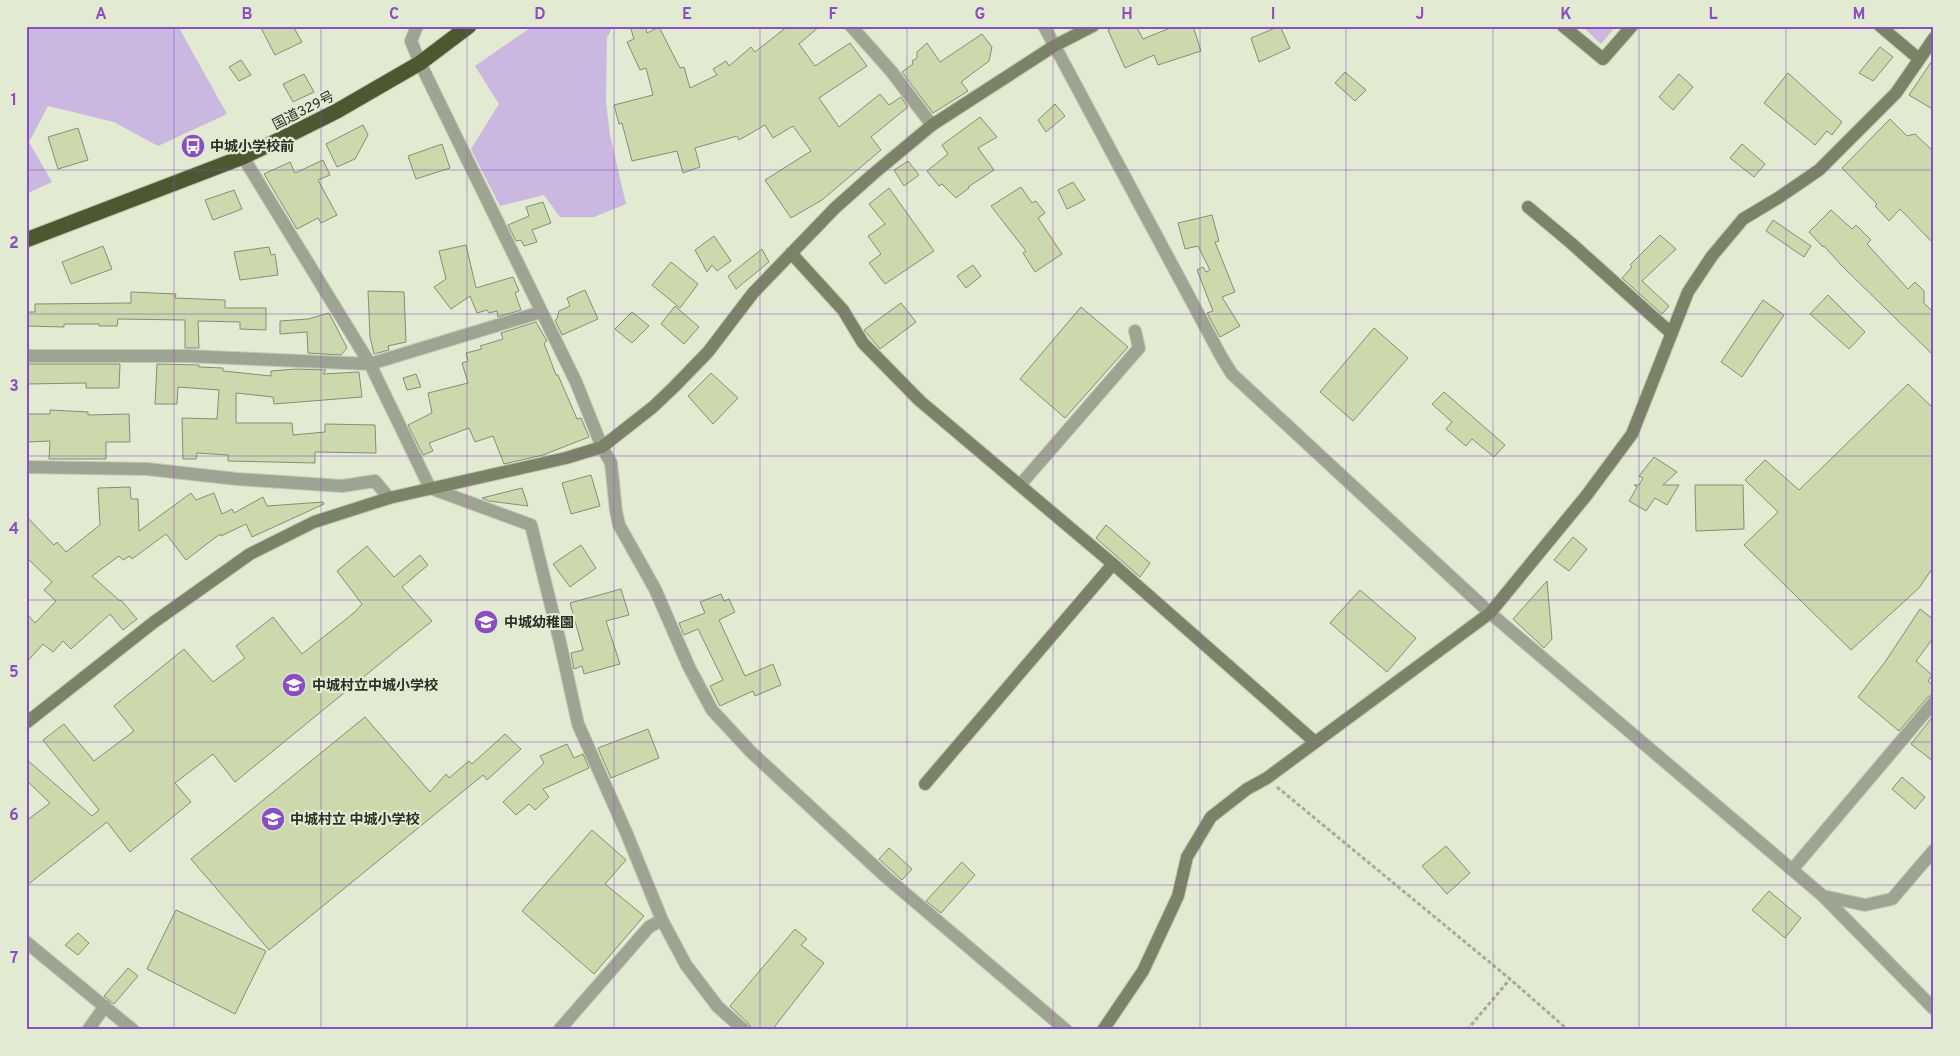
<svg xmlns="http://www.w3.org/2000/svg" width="1960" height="1056" font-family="Overpass,'Noto Sans JP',sans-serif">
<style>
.green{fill:#cab8e0}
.building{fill:#cbd9ac;stroke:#868d76}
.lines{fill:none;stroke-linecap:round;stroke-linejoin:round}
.street-casing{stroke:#c1c8b2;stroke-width:14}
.secondary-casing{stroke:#c1c8b2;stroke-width:14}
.highway-casing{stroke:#c1c8b2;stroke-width:17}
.path{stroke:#a6ac98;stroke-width:3;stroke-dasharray:4 2.5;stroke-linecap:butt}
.street{stroke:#9da491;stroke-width:12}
.secondary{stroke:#7b8367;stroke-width:12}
.highway{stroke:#4d5830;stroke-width:15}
.grid{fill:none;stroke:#8b4dc3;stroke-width:1;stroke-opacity:0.55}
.labels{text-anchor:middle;stroke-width:4.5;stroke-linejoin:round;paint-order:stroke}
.street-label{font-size:14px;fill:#2b2e25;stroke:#e2ead1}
.poi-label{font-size:14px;font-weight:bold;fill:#2b2e25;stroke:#e2ead1;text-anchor:start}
.neatline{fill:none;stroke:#8b4dc3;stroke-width:2}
.grid-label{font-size:16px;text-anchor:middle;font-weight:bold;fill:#8b4dc3}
</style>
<rect width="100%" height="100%" fill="#e2ead1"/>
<path class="green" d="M26,26H178L227,114L158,146L114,122L48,106L29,142L52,182L26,194Z
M533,26H613L607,38L606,102L610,135L626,204L594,217H560L544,195L500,206L471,149L499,104L475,66Z
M1582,26H1616L1601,44Z"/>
<path class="building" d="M260,26H293L302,42L275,55Z
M630,26H645L647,33L659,27L680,68L684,67L690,88L717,75L713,69L726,61L729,66L751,47L755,52L788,26H820L799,44L815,66L850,43L867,66L819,98L839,127L880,94L889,105L901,97L908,107L871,137L881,150L822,200L791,218L765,180L811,151L793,126L773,138L765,125L739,140L737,136L695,148L700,167L683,173L677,151L632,161L622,123L619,124L614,105L653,95L646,68L640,70L627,42L634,39Z
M1116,26H1136L1143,39L1175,26H1193L1201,51L1158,65L1154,55L1125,68L1108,30Z
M1280,26L1290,48L1259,62L1251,38Z
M982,34L992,47L989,61L961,82L968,91L933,113L902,72L913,64L912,61L917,58V52L927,43L940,62Z
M1880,47L1893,57L1873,81L1859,73Z
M1934,58V110L1909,95Z
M241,60L251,75L239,81L229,67Z
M1345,72L1366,90L1355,101L1335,83Z
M1788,73L1842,122L1832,135L1827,131L1815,145L1764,103Z
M304,74L314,92L293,102L283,84Z
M1679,74L1693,87L1673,110L1659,97Z
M1055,104L1065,116L1046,132L1038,120Z
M980,117L997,137L978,148L994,170L968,187L969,188L956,198L942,184L939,186L927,171L948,154L942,145Z
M1890,119L1907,136L1915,134L1934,152V244L1900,209L1889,221L1875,206L1877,204L1842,168Z
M363,125L368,135L355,159L337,167L326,144Z
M78,128L88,160L58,169L48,137Z
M442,144L450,168L416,179L408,156Z
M1742,144L1765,164L1754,177L1730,158Z
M323,160L330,175L318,180L337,215L321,223L318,218L297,229L264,174L290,162L295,173Z
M908,161L919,175L904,186L894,170Z
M1073,182L1085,200L1067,209L1058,190Z
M1021,187L1032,203L1036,201L1045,213L1038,218L1062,254L1035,272L1023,253L1026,251L991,206Z
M889,188L934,251L885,284L869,263L881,254L868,236L885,224L869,204Z
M234,190L242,209L213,220L205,200Z
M543,202L551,223L532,230L537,242L524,246L521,240L516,241L508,225L529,216L526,207Z
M1831,210L1852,229L1856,225L1871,240L1867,244L1908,289L1915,282L1924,291V303L1934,313V356L1842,266L1824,246L1823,247L1809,232Z
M1212,215L1219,241L1215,242L1235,292L1222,297L1240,326L1220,337L1207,313L1213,311L1197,270L1203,267L1206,272L1210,270L1198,246L1185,249L1178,223Z
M1773,220L1811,246L1804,257L1766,231Z
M1660,235L1676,249L1642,281L1669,306L1662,314L1622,278L1632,267L1630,265Z
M714,236L731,261L717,271L712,265L707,272L695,250Z
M466,245L476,288L513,277L519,291L515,293L521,310L498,317L497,311L489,313L487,310L477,313L470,296L451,309L434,287L446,279L439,251Z
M103,246L112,269L71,284L62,262Z
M269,247L271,255L275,254L278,275L240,280L234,252Z
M762,249L769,262L736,289L728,276Z
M671,262L698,284L680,308L652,285Z
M973,265L981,276L966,288L957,276Z
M585,290L598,319L562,335L555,320L557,319L559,311L570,306L567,298Z
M368,291L404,292L406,342L388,346L389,350L374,354L370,337Z
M131,292L176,294L175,298L225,300V308H266V330L240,329V322L198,321L199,348H185V320L118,319L117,326H99V324H64V327L26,326V312H35V304L131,303Z
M1828,295L1865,332L1849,349L1810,314Z
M1763,300L1784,315L1742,377L1721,362Z
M901,303L916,322L880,349L864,330Z
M675,306L699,327L684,344L661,324Z
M1081,307L1128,347L1065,418L1020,379Z
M632,312L649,326L632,343L615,329Z
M329,313L347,348L341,355L308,353L307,332L280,334V321L308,319Z
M536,322L547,341L544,343L556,375H558L577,419L581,418L589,437L543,455L504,464L493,436L475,442L469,428L429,443L433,451L423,455L408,425L432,413L428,393L468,383L462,363L468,361L466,353L482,349L480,346L503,339L501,333Z
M1374,328L1408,358L1353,421L1320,392Z
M26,364H120L119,388H86V383L26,384Z
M157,364L199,365V367L223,368V371L271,376V371L296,369L326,370L323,374L359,372L362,397L274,404L273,397L236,393V423H292L293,435L325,432V424L375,425L376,453L315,452V463L228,461V455L197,453L196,459H183L182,418L217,419L219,390L178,387L177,404H155Z
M711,373L738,398L713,424L688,396Z
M416,374L421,387L407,390L403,378Z
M1908,384L1934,409V566L1919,588L1851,650L1744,545L1778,512L1745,480L1765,460L1799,490Z
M1444,392L1505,445L1494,457L1472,439L1466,446L1446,429L1452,422L1432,404Z
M50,410L88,412V415L129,414L130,442H106V459H49L50,441L28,442L27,414H50Z
M1654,457L1677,472L1663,485H1679L1667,505L1655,498L1646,511L1629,501L1637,487L1634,485H1639L1643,478L1639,476Z
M591,475L600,506L571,514L562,483Z
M1695,485H1743L1744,529L1696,531Z
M130,487L131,499H138L139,531L191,493L196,500L214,493L222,514L232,509L234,513L263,497L267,506L323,502L324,504L252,537L246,524L221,536L220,534L186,560L166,534L132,559L130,556L123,560L119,556L92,576L120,601L121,600L137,619L123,630L110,614L71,649L63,641L53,652L43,644L26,663V613L35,623L56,601L44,590L52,582L26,557V516L54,545L57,542L66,552L100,525L98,488Z
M522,488L528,506L489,501L482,498Z
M1106,525L1150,563L1140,577L1096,538Z
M1573,537L1587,549L1569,571L1554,560Z
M581,545L596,568L570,587L553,564Z
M367,546L394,577L420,555L428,565L402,587L432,621L235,782L213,754L175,783L191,802L130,852L107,822L26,886V821L50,803L26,780V759L92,816L99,810L43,740L64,724L94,761L134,731L114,706L184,649L213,682L245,658L236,646L273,617L302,654L355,612L362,604L337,571Z
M1547,581L1552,639L1544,648L1513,619Z
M621,589L629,615L606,621L620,664L584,674L582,666L574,669L571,653L583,650L570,603Z
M1360,590L1416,638L1387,672L1330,623Z
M721,594L724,601L729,599L735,612L719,620L745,676L773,664L781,685L755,696L753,691L720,706L710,686L723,680L698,629L684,635L679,623L705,613L700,602Z
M1920,609L1934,620V637L1916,661L1932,675L1928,681L1934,686V694L1928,697L1899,731L1858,697L1885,662Z
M1934,715V762L1911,744Z
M365,717L430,792L446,774L449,778L469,761L472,764L505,734L521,749L487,780L483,775L269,950L191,859Z
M648,729L659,758L611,778L598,748Z
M567,744L574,758L583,754L589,768L543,789L549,797L535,810L529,804L516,815L503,802L544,763L540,756Z
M1902,777L1925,797L1915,809L1892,789Z
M592,830L626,860L605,884L644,916L594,974L522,911Z
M1446,846L1470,873L1447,894L1422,866Z
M889,848L912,869L902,880L879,859Z
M962,862L975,875L941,913L926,901Z
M1769,891L1801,918L1785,938L1752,910Z
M176,910L266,951L235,1014L147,969Z
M795,929L807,939L801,945L824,963L772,1030H752L749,1024L730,1006Z
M78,933L89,943L78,955L65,945Z
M128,968L138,976L114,1004L104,996Z"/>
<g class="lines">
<g class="street-casing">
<path id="street" d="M417,26L411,41L420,63L576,382L602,447L611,463L616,511L619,525L655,589L689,667L712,710L750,751L886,877L1066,1030
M851,26L891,71L932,125
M1044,26L1222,358L1232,374L1490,613L1823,896L1934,1009
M243,157L370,364L430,488L531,525L560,642L578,724L626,832L662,920L686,965L718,1007L744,1030
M26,356H186L370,364L541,312
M26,467L147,469L237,479L342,486L375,481L389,498
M1020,485L1139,348L1135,331
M1792,870L1934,702
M1823,896L1865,905L1892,899L1934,850
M26,942L133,1030
M88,1030L105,1006
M559,1030L649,927L662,920"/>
</g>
<g class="secondary-casing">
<path id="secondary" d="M1563,26L1603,59L1632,26
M1880,26L1919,59
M1528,207L1571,243L1671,333
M791,253L843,310L863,343L920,401L1113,564L1315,742
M26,723L154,622L250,554L314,522L389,498L566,458L602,447L653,407L674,387L708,352L753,293L835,208L872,175L932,125L1054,46L1093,26
M925,784L1113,564
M1103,1030L1143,971L1178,896L1187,857L1211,817L1247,789L1267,778L1490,613L1586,496L1632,434L1688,292L1712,256L1743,219L1778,198L1819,170L1896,93L1934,38"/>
</g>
<g class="highway-casing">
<path id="highway" d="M26,240L243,157L285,137L337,111L420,63L469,26"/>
</g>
<path class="path" d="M1277,787L1510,979L1568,1030
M1467,1030L1510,979"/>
<use href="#street" class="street"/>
<use href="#secondary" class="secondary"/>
<use href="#highway" class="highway"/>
</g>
<path class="grid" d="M174,26V1030M321,26V1030M467,26V1030M614,26V1030M760,26V1030M907,26V1030M1053,26V1030M1200,26V1030M1346,26V1030M1493,26V1030M1639,26V1030M1786,26V1030M26,170H1934M26,314H1934M26,456H1934M26,600H1934M26,742H1934M26,885H1934"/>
<defs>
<g id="bus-disc" transform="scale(1.25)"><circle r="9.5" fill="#8b4dc3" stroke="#e2ead1"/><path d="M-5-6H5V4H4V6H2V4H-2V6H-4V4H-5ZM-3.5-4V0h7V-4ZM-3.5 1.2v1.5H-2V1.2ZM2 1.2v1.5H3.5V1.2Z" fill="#fff"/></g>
<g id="school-disc" transform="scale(1.25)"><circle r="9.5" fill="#8b4dc3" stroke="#e2ead1"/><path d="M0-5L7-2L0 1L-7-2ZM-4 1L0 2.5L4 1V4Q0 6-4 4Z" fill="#fff"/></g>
</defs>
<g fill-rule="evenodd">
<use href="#bus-disc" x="193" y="146"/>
<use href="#school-disc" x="486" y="622"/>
<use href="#school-disc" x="294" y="685"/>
<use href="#school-disc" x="273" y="819"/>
</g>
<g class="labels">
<g class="street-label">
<text transform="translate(303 110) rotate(-27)" y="5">国道329号</text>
</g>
<g class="poi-label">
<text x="210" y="151">中城小学校前</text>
<text x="504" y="627">中城幼稚園</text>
<text x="312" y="690">中城村立中城小学校</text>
<text x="290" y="824">中城村立 中城小学校</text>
</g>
</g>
<rect width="1960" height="1056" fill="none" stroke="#e2ead1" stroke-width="55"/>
<rect x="28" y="28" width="1904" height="1000" class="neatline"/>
<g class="grid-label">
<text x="101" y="19">A</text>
<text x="247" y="19">B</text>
<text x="394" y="19">C</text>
<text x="540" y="19">D</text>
<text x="687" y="19">E</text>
<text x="833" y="19">F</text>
<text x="980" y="19">G</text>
<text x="1127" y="19">H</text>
<text x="1273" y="19">I</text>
<text x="1420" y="19">J</text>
<text x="1566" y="19">K</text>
<text x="1713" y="19">L</text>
<text x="1859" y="19">M</text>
<text x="14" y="105">1</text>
<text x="14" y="248">2</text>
<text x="14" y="391">3</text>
<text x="14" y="534">4</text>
<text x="14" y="677">5</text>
<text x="14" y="820">6</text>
<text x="14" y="963">7</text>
</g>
</svg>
